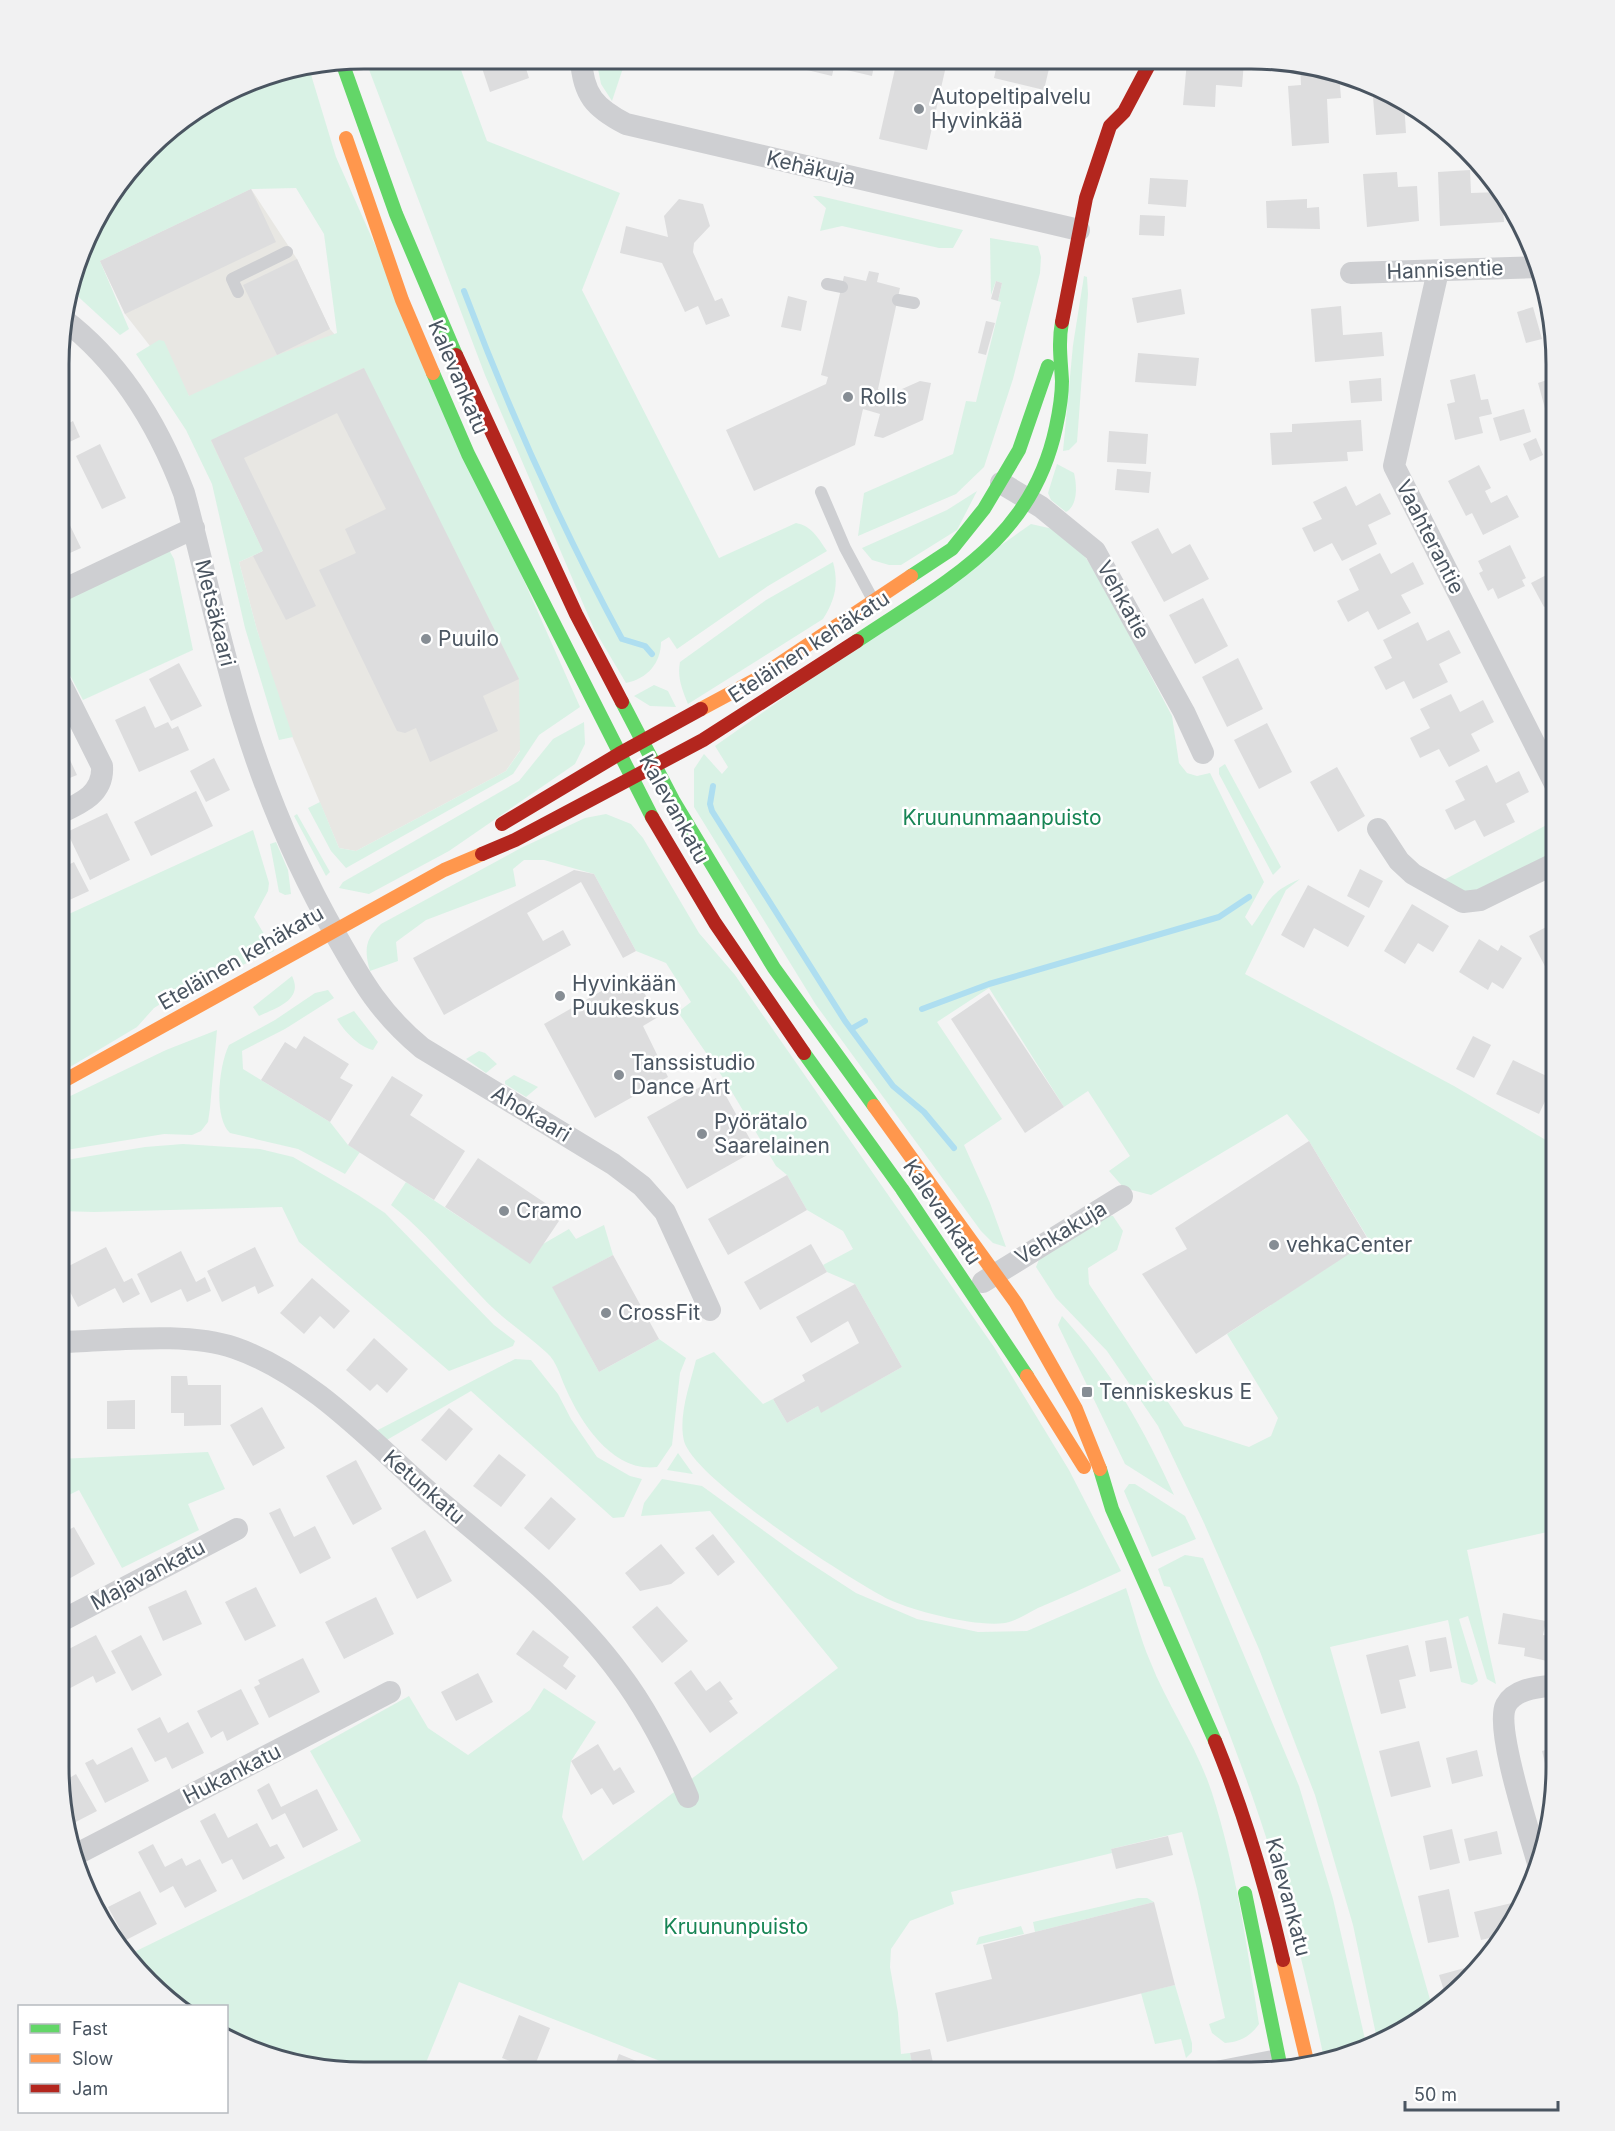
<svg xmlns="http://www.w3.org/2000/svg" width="1615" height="2131" font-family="Inter,sans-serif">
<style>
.commercial{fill:#e8e7e3}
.green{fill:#d9f2e5}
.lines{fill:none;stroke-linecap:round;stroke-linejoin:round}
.stream{stroke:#aedef0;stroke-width:6}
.building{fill:#ddddde}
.lane{stroke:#cecfd2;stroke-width:12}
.street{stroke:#cecfd2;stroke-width:22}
.fast{stroke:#63d668;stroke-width:14}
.slow{stroke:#ff974d;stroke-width:14}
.jam{stroke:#b3261e;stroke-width:14}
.poi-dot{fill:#868d94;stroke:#fff;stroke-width:2}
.labels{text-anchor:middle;stroke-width:5;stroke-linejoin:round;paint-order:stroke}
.poi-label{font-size:21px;fill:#4a5561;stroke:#fff;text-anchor:start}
.street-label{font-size:21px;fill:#4a5561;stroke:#fff}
.park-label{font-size:21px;fill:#188555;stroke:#fff}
.rim{fill:none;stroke:#4a5561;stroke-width:3}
</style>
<rect width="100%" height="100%" fill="#f4f4f4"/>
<path class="commercial" d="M251,189L297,259L330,329L364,368L548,709L506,771L356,851L339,848L284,717L257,630L239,562L263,551L189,396L125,314L100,261Z"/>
<path class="green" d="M365,59H457L487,141L620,193L582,290L719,558L796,523C812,526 818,538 827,551L768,586L677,649L669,637L661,642C661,663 647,679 626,683L594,629L485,375Z
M596,59H626L612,101L601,84Z
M309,68L336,157L580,707L539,735L513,774L346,868L331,851L308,808L320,802L339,848L356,851L506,771L520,751L519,679L363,368L211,441L263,551L239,562L257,630L293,737L279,740L245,628L212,484L186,430L136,354L159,340L164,341L189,396L277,355L337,333L324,234L296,188L251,189L100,261L129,329L120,335L72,291L99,212L163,134L266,75Z
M813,196H820L963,230L953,248H939L842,226L820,231L826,208Z
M990,238L1038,246L1041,257L1040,273L1013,379L984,467L956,494L858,536L864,493L953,454L966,401L976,402L1001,302L998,301L1002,283L996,281L991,295Z
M1084,276L1087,277L1088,294L1077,442L1069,450L1063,451L1073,345Z
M1057,464L1074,473C1077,485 1078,506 1066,512L1051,500L1048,493Z
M977,491L957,530L901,565H889L872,560L862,548L947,510Z
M1031,524L1053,529L1084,555L1101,581L1172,716L1179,763L1187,773L1197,776L1210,773L1264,882L1245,917L1252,926C1269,902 1269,892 1300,879L1286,890L1245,974L1454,1086L1556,1146V1530L1467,1550L1496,1684L1487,1679L1468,1616L1459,1619L1478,1681L1472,1685L1461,1682L1448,1620L1330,1647L1433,2010L1378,2044L1353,1925L1315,1795L1259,1649L1204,1523L1158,1426L1107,1351L1056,1298L1036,1267L1040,1257L1107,1215L1113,1216L1123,1231L1117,1250L1088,1268L1089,1284L1184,1426L1249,1447L1271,1436L1278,1418L1227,1334L1369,1240L1309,1141L1287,1114L1151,1195L1124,1188L1109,1171L1130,1156L1088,1091L1064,1107L989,988L937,1022L1002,1119L964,1145L990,1203L1006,1247L993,1243L981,1231L816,1005L694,807V769L704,754L722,774L728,767L715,746Z
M169,550L174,559L193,650L83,700L61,658V601Z
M833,562C839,584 835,600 823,619L688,704C682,689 677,677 680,662L766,600Z
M654,685L668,691L676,707L650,706L634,696Z
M584,722L585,744L575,764L449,851L369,894L339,888L343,882L519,781L553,739Z
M1225,764L1281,867L1273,875L1219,774V768Z
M297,814L330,872L326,876L294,816Z
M606,814L631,824L643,838L699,933L735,975L994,1347L1069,1470L1121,1571C1093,1584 1066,1596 1038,1608C1028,1613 1016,1621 1005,1623C976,1627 917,1612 890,1600C851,1581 694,1479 684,1441C678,1416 690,1384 696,1360L714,1352L763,1404L773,1399L787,1423L818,1406L822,1412L902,1367L855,1284L827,1272L823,1265L853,1249L843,1231L807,1210L787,1175L776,1166L726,1082L678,1012L691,1002L666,963L636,951L594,874L544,860H524L513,869L516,886L426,920L396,942L398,961L370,971C364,950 365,939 381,924L521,848L585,818Z
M1556,820V852L1476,890L1465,892L1440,882Z
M253,830L269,883L268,891L254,917L274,951L175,995L154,1008L137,1027L60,1073V918Z
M276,842L288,870L291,894L285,895L279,892L270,844Z
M292,976C304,1000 276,1008 259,1016L253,1007Z
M328,990L334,998L285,1029L242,1051L243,1069L330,1122L348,1145L360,1152L345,1174L298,1149L230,1133C213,1117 219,1065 229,1045L275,1020L315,993Z
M354,1011L378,1042L373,1050C359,1047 344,1031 337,1019Z
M217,1030L210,1108L208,1122L201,1131L192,1135L164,1134L60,1151V1101L166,1050Z
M479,1051L485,1053L497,1064L486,1073L466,1059Z
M514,1075L538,1087L526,1097L505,1084V1081Z
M183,1144L260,1149L293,1157L358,1195L385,1213L494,1325L515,1341L513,1346L449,1371L299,1242L282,1207L94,1212L60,1211V1161L145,1147Z
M406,1182L530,1263L543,1244L569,1229L576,1239L604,1225L613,1255L553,1287L599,1372L659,1339L686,1358L680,1373L672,1445L657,1467C613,1473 581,1423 566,1389C560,1376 557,1362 547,1353C525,1333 501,1318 481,1296C451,1265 425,1231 391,1205Z
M1062,1316C1110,1368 1145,1431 1174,1495L1125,1464L1058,1325Z
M515,1359L531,1360L558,1394L571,1419L597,1457L630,1476L642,1479L624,1517L613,1518L471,1391L385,1441L376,1431Z
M208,1452L225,1489L188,1504L199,1530L122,1568L79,1490L59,1500V1459Z
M678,1453L693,1474L667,1470Z
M662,1479L702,1486L796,1554L856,1593L917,1619L978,1632L1027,1631L1126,1588C1134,1612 1140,1638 1150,1661C1168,1707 1197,1746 1212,1793C1236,1868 1247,1946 1259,2024C1251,2036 1240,2042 1225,2043L1212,2033L1209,2024L1225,2018L1197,1889L1182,1832L1111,1849L1112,1853L951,1892L954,1904L910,1921L891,1949L890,1967L898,2013L901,2054L910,2053L912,2064L902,2066L903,2072L665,2071L660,2061L459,1982L423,2070H325L266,2056L227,2037L226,2006H178L135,1969L126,1956L361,1841L310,1751L409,1696L428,1728L468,1755L530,1710L544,1688L596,1722L571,1761L562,1817L583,1861L838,1668L710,1511L641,1516L644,1503Z
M1129,1484H1135L1185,1516L1196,1539L1152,1557L1124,1491Z
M1185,1555L1203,1558L1299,1786L1333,1899L1367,2048L1329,2062L1325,2063C1312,2002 1298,1941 1280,1882C1250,1781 1211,1684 1170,1587L1164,1586L1158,1569Z
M1138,1898H1147L1154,1902L1035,1932L1033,1922Z
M1021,1926L1024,1934L976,1945L979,1937Z
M1175,1985L1192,2043V2052L1186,2058L1181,2039L1155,2044L1141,1993Z"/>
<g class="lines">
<path class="stream" d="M464,291C509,411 561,526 622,639L645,646L652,654
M713,786L710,804L712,811L845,1021L893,1086L924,1112L954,1148
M922,1009L989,984L1219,917L1249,897
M851,1029L865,1021"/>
</g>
<path class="building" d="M479,59H523L529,78L490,92Z
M783,60H875L872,76L834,67L832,76L782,64Z
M897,60H920L946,66L927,150L879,139Z
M998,60H1051L1044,90L994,78Z
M1187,61L1214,64V61H1244L1242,87L1216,85L1215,107L1183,105Z
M1300,64L1339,74L1341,98L1327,99L1329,143L1292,146L1288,86L1301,85Z
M1372,84L1404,102L1406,133L1376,135Z
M1470,170L1471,193L1500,192L1502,195L1504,222L1440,226L1438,172Z
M1397,172L1398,187L1417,186L1419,221L1367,227L1363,174Z
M1150,178L1188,180L1186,207L1148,204Z
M251,189L276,242L125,314L100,261Z
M679,199L703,204L710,226L694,243L693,252L715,301L722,298L730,316L706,325L698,306L685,312L662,263L620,253L626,226L668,237L664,216Z
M1307,199V208L1319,207L1320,229L1267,228L1266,201Z
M1140,215L1165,216L1164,236L1139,235Z
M297,259L330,329L277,355L243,285Z
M869,271L879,273L877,282L900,288L878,389L893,393L920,381L931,383L923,420L883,438L874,436L880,414L863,409L855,445L754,491L726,430L826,384L828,377L821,375L844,276L866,281Z
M996,281L1002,283L998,301L991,299Z
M1181,289L1185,314L1137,323L1132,298Z
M788,296L807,301L801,331L781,327Z
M1341,306L1343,335L1382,332L1384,356L1315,362L1311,309Z
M1533,307L1542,339L1526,343L1517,312Z
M986,321L995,323L986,355L978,353Z
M1138,353L1199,358L1196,386L1135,382Z
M364,368L519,679L483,696L498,731L430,762L416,728L405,733L397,731L319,570L356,553L345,529L386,509L337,413L244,458L316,606L286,620L253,556L263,551L211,440Z
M1475,374L1481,400L1488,399L1492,414L1479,417L1483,433L1455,440L1447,404L1455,402L1450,380Z
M1556,377V408L1546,412L1538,383Z
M1381,378L1382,401L1351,403L1349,381Z
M61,405L69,423L73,421L80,437L61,446Z
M1524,409L1531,432L1500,441L1493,418Z
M1361,420L1363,451L1347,452L1348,461L1272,465L1270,433L1292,432V424Z
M1109,431L1148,434L1146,464L1107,462Z
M1536,438L1543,455L1530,461L1523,444Z
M100,444L126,498L102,509L76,456Z
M1479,465L1491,488L1485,491L1491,503L1507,495L1519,517L1483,535L1472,513L1466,516L1448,481Z
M1117,469L1151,472L1149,493L1115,490Z
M1346,486L1356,506L1380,493L1391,514L1368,525L1377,544L1342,561L1332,543L1314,552L1302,528L1322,519L1313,502Z
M61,507L81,548L61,557Z
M1158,528L1172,554L1190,544L1209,579L1164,602L1131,542Z
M1510,545L1526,578L1522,580L1525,586L1498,599L1493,588L1488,591L1479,573L1483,571L1478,561Z
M1380,553L1391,574L1413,562L1424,584L1401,595L1411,613L1378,630L1368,611L1348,622L1337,601L1359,590L1349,569Z
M1556,570V601L1544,607L1531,583Z
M1203,598L1228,646L1195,664L1169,615Z
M1418,622L1427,641L1449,630L1461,653L1439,664L1448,682L1413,699L1404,681L1386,690L1374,667L1392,658L1383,640Z
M1556,652V673L1548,656Z
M1238,658L1263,709L1227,727L1202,677Z
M179,663L202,706L171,721L149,679Z
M1451,694L1460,712L1483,700L1494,722L1471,734L1480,751L1449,767L1439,749L1420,758L1410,738L1430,728L1420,709Z
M145,706L155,728L168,722L172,729L178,726L189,750L139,772L115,720Z
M1267,723L1292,772L1259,789L1234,740Z
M63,745L77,775L60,782V746Z
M214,758L230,790L206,802L190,771Z
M1487,765L1496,783L1519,771L1529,792L1506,804L1515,822L1484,837L1475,820L1455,830L1445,810L1465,800L1455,781Z
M1337,767L1365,816L1338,832L1310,782Z
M196,791L213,826L151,856L134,822Z
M107,813L130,860L90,880L67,832Z
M74,862L89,891L65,902L60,891V869Z
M1360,869L1383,881L1369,908L1347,896Z
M574,870L594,874L636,951L623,958L581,882L527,913L543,941L563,930L571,945L444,1015L413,958Z
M1308,885L1365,916L1348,947L1314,928L1304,948L1281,935Z
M1412,904L1449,926L1433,952L1418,943L1405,964L1384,951Z
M1556,922V964L1547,970L1529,936Z
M1479,939L1498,951L1501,945L1522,958L1503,989L1492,982L1488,990L1459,972Z
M633,973L658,1017L643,1026L668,1077L595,1118L544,1024Z
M989,993L1064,1107L1025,1133L951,1019Z
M304,1036L349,1064L340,1078L353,1085L330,1122L261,1080L285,1042L296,1049Z
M1473,1036L1491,1045L1474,1078L1456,1069Z
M1513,1060L1555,1080L1539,1114L1496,1094Z
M392,1076L423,1095L410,1115L465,1151L434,1200L348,1145Z
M716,1078L756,1150L687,1189L647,1117Z
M1309,1141L1369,1241L1196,1354L1142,1274L1187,1249L1175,1228Z
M478,1158L563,1215L530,1264L445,1207Z
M787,1175L807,1210L728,1255L708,1219Z
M811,1244L827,1272L760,1310L744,1282Z
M106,1247L124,1282L132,1278L140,1294L123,1303L115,1288L78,1307L59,1271Z
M255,1247L274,1286L258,1294L255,1286L222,1302L207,1271Z
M181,1251L196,1282L205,1277L211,1291L187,1302L181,1289L151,1303L137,1274Z
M613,1255L659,1339L599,1372L552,1287Z
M312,1278L350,1311L334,1329L320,1316L304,1334L280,1313Z
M855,1284L902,1367L821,1413L818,1406L787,1423L773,1399L805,1381L802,1375L859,1343L848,1321L811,1343L796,1317Z
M374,1338L408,1369L387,1393L377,1384L370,1391L346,1370Z
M171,1376H187L188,1385H221V1425L184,1426V1413H171Z
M135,1400V1429H107V1401Z
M59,1402H61V1432H59Z
M262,1407L285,1448L253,1466L230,1425Z
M449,1408L473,1429L446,1461L421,1440Z
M499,1454L526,1475L501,1507L473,1486Z
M356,1460L382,1509L353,1525L326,1476Z
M551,1497L576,1519L549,1550L524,1528Z
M280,1508L294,1537L315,1526L331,1558L300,1574L269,1513Z
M74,1527L95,1564L60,1584L59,1535Z
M425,1530L452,1581L417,1599L391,1548Z
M713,1534L735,1562L718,1576L695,1548Z
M661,1544L685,1573L671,1584L640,1591L625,1573Z
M256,1587L276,1626L245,1641L225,1602Z
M186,1590L202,1624L163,1641L148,1607Z
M376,1597L394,1634L344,1659L325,1622Z
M657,1606L688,1641L662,1663L632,1627Z
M1503,1613L1546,1621L1543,1635L1556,1637L1552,1662L1524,1656L1525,1648L1498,1644Z
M533,1630L569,1657L563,1666L576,1676L566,1690L516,1654Z
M96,1635L116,1673L96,1683L93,1676L59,1694V1654Z
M141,1635L162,1675L132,1691L111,1651Z
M1446,1637L1452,1668L1430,1672L1425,1641Z
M1408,1645L1416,1676L1399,1680L1406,1708L1381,1714L1366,1655Z
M303,1658L320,1692L269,1718L254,1687L260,1684L258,1680Z
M691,1670L706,1691L720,1681L733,1699L729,1701L738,1713L710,1733L674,1683Z
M478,1673L493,1702L456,1721L441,1692Z
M241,1689L259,1724L227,1741L223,1731L211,1738L197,1711Z
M160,1717L168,1733L188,1722L204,1753L172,1769L166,1757L155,1762L137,1729Z
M1419,1741L1431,1787L1391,1797L1379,1751Z
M598,1744L614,1771L620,1767L635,1792L613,1805L602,1788L591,1795L571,1761Z
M132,1747L149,1781L105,1803L85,1763L93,1759L97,1765Z
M1556,1747V1777L1549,1779L1542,1751Z
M1477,1750L1483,1776L1452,1784L1446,1758Z
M76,1774L97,1811L66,1827L61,1783Z
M269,1783L281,1807L317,1789L338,1830L303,1848L285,1813L272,1820L257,1790Z
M215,1813L228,1838L257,1823L270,1847L277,1844L285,1858L243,1880L232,1859L222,1864L200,1821Z
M1452,1829L1460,1863L1430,1870L1423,1836Z
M1497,1831L1502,1854L1469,1861L1464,1839Z
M1168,1836L1173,1855L1116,1869L1111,1849Z
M153,1844L165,1867L182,1858L186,1866L200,1859L217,1891L185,1908L173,1886L160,1893L138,1852Z
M1449,1889L1459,1937L1428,1943L1418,1896Z
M140,1891L157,1924L126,1940L108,1907Z
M1154,1902L1175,1985L947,2042L935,1993L992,1979L983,1945Z
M1516,1902L1518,1910L1506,1934L1481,1940L1474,1912Z
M1472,1966L1474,1972L1447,2000L1439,1975Z
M519,2015L550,2028L533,2070L502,2058Z
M930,2049L935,2072H903L902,2066L912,2064L910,2053Z
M619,2054L644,2064L641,2071H613Z"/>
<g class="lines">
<path class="lane" d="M827,284L842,287
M238,292L232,279L287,252
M898,300L914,303
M821,492L845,548L873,600
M1191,2072L1278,2055"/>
<path class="street" d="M581,59C583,95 595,108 626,124L1079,230
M1438,271L1394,466L1556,786
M1351,273L1539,267
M63,319C120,362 159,427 184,493C205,569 220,647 244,722C267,796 298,869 337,937C363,983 381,1014 422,1048L613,1164L642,1186L665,1212L710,1310
M1001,483L1041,507L1095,551L1184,712L1203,753
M61,591L194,528
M60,813C82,803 104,793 102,766L61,684
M1378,829L1399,861L1413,874L1463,902L1480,900L1556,863
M983,1282L1122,1196
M59,1342C112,1341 185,1331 235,1348C310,1374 371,1441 430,1493C496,1549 569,1604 620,1674C648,1711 670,1755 688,1797
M59,1622L237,1529
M73,1856L390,1692
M1539,1867C1531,1837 1494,1728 1506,1705C1515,1688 1540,1687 1556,1685"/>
<path class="fast" d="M342,62L396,214L456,355
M433,373L468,454L652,817
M911,576L952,549L984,509L1019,450L1048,366
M857,641C946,581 1032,541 1056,427C1059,413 1062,396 1062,381C1061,361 1058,343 1062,322
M622,702L673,800L774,968L874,1106
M804,1053L902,1189L1027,1376
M1100,1469L1112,1509L1215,1741
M1245,1893L1281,2069"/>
<path class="slow" d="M346,138L402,300L433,373
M701,709L755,680L911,576
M60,1083L444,870L482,854
M874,1106L1016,1303L1076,1409L1100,1469
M1027,1376L1084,1467
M1283,1960L1308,2065"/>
<path class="jam" d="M1062,322L1086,198L1110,126L1124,112L1151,61
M456,355L576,614L622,702
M652,817L715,923L804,1053
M502,824L619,754L701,709
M482,854L515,840L703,740L857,641
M1215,1741C1244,1812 1266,1886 1283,1960"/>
</g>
<g class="poi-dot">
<circle cx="919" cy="109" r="6"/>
<circle cx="848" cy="397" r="6"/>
<circle cx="426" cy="639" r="6"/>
<circle cx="560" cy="996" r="6"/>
<circle cx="619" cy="1075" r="6"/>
<circle cx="702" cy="1134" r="6"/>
<circle cx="504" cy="1211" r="6"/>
<circle cx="1274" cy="1245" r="6"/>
<circle cx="606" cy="1313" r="6"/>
<rect x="1081" y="1386" width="12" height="12" rx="3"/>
</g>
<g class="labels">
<g class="poi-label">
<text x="931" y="104">Autopeltipalvelu<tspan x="931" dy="24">Hyvinkää</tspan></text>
<text x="860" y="404">Rolls</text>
<text x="438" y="646">Puuilo</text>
<text x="572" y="991">Hyvinkään<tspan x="572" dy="24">Puukeskus</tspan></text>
<text x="631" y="1070">Tanssistudio<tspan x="631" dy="24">Dance Art</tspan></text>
<text x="714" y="1129">Pyörätalo<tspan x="714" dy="24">Saarelainen</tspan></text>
<text x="516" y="1218">Cramo</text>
<text x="1286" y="1252">vehkaCenter</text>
<text x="618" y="1320">CrossFit</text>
<text x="1099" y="1399">Tenniskeskus E</text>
</g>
<g class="street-label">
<text transform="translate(811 168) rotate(13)" y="7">Kehäkuja</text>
<text transform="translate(1445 270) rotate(-2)" y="7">Hannisentie</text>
<text transform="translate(458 377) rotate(67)" y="7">Kalevankatu</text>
<text transform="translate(1430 537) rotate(63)" y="7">Vaahterantie</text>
<text transform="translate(1123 600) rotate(61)" y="7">Vehkatie</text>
<text transform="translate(215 613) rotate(76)" y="7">Metsäkaari</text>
<text transform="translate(809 647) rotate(-33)" y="7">Eteläinen kehäkatu</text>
<text transform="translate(674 809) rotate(61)" y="7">Kalevankatu</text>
<text transform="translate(241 958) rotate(-30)" y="7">Eteläinen kehäkatu</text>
<text transform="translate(531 1114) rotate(31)" y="7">Ahokaari</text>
<text transform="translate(942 1212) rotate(56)" y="7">Kalevankatu</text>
<text transform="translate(1061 1233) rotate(-31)" y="7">Vehkakuja</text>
<text transform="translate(424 1487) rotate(41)" y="7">Ketunkatu</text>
<text transform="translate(148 1575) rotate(-28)" y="7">Majavankatu</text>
<text transform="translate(232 1774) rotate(-27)" y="7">Hukankatu</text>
<text transform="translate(1288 1897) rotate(75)" y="7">Kalevankatu</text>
</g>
<g class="park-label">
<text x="1002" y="825">Kruununmaanpuisto</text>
<text x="736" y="1934">Kruununpuisto</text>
</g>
</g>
<path d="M0 0H1615V2131H0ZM364 69H1251A295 295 0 0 1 1546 364V1767A295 295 0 0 1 1251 2062H364A295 295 0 0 1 69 1767V364A295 295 0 0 1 364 69Z" fill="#f1f1f2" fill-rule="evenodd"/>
<path class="rim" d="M364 69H1251A295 295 0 0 1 1546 364V1767A295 295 0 0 1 1251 2062H364A295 295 0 0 1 69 1767V364A295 295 0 0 1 364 69Z"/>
<rect x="18" y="2005" width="210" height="108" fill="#ffffff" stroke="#b7bbc0" stroke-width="1.5"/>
<rect x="30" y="2024" width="30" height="9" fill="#63d668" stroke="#b7bbc0" stroke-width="1.5"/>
<text x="72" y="2035" font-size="18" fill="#4a5561">Fast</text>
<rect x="30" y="2054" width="30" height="9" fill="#ff974d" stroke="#b7bbc0" stroke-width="1.5"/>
<text x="72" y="2065" font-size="18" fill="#4a5561">Slow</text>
<rect x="30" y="2084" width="30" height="9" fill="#b3261e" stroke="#b7bbc0" stroke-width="1.5"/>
<text x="72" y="2095" font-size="18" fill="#4a5561">Jam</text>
<path d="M1405 2101v9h153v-9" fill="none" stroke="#4a5561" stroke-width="3"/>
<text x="1414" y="2101" font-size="18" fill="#4a5561" stroke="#ffffff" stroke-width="4.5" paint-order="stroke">50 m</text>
</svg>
